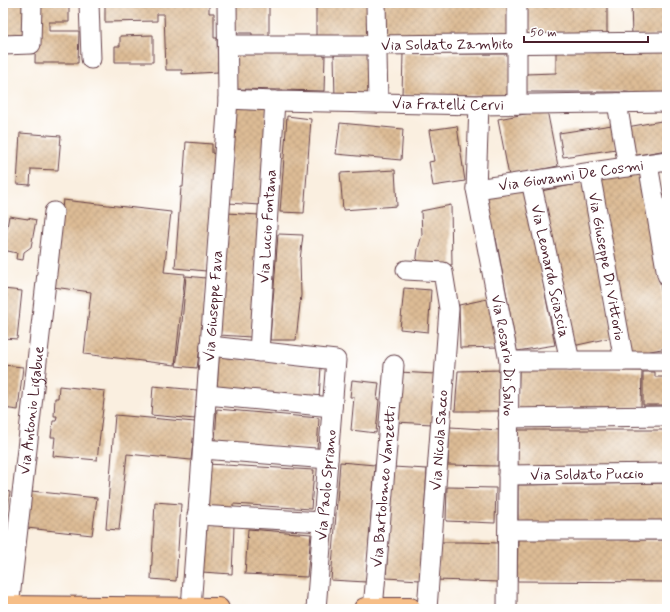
<svg xmlns="http://www.w3.org/2000/svg" width="670" height="612" font-family="Mynerve,sans-serif">
<style>
.building{fill:url(#building-cross-hatch)}
.lines{fill:none;stroke-linecap:round;stroke-linejoin:round}
.street-casing{stroke:#643e46;stroke-width:21}
.primary-casing{stroke:#643e46;stroke-width:24}
.street{stroke:#fff;stroke-width:19}
.primary{stroke:#f6be87;stroke-width:22}
.labels{text-anchor:middle;stroke-width:3;stroke-linejoin:round;paint-order:stroke}
.street-label{font-size:15px;fill:#4a1f2b;stroke:#fff}
</style>
<defs>
<pattern id="building-cross-hatch" width="8" height="8" patternUnits="userSpaceOnUse"><rect width="8" height="8" fill="#ddbc95"/><path d="M0 0l8 8M0 8l8-8" fill="none" stroke="#bfa181"/></pattern>
</defs>
<rect width="100%" height="100%" fill="#fff"/>
<filter id="ink" filterUnits="userSpaceOnUse"><feTurbulence type="fractalNoise" baseFrequency=".025" numOctaves="2"/><feDisplacementMap in="SourceGraphic" scale="8" xChannelSelector="R" yChannelSelector="G"/><feConvolveMatrix kernelMatrix="1 2 1 2 8 2 1 2 1" color-interpolation-filters="sRGB"/></filter>
<filter id="wash" filterUnits="userSpaceOnUse"><feTurbulence type="fractalNoise" baseFrequency=".012" numOctaves="4" result="noise"/><feDisplacementMap in="SourceGraphic" scale="16" xChannelSelector="R" yChannelSelector="G"/><feGaussianBlur stdDeviation="0.9" result="paint"/><feColorMatrix in="noise" values="0 0 0 0 0 0 0 0 0 0 0 0 0 0 0 0 0 1.4 0 .05"/><feComposite in="paint" operator="in"/></filter>
<g filter="url(#wash)">
<rect width="100%" height="100%" fill="#faefe0"/>
<g id="blocks">
<path class="building" d="M3,3H26V36H3Z
M36,3H69V22H49V31H79L78,63H35Z
M105,3H209V13H214V38H217L218,72L182,74V70H166L164,14H157V21L105,22Z
M234,3H269V42H252V33H233Z
M316,3H367V41H316Z
M380,3H510V39L381,40Z
M522,3H607V36H522Z
M631,3H667V35L632,36Z
M153,35V62H115V46H120V36Z
M235,47L270,53L325,55L324,91L236,89Z
M667,48V96H634L633,93L626,92H525V74L556,73V49Z
M403,53L459,54H510L511,95H402Z
M369,54L370,97L335,98L334,55Z
M235,102H267L260,205L228,203Z
M547,110L558,166L509,176L498,119Z
M287,116L311,119L304,213L280,212Z
M667,120V150L632,156L627,127Z
M340,123L403,129L401,160L336,154Z
M612,125L616,149L563,157L559,133Z
M457,126L465,181L433,186L429,162L434,161L429,130Z
M20,133L61,136L58,170L31,169L30,185L17,184Z
M186,142L212,144V153L215,154L206,271L175,268L181,187H183Z
M395,170L397,206L343,210L340,173Z
M642,171L667,326V348L628,355L599,178Z
M582,183L614,337L573,346L541,191Z
M525,188L555,345L517,351L496,238L492,239L484,196Z
M63,200L171,212L164,272L185,274L175,365L84,354L91,292L53,287Z
M451,205L452,265H416L418,249L422,235L421,211Z
M227,213L259,215L251,337L219,335Z
M9,216L28,219V218L36,220L31,247L24,252L23,260L16,259L17,253L3,250Z
M278,234L303,235L300,260L301,295L296,340H270Z
M186,276L206,278L203,325L197,368L176,366L182,323Z
M404,288L431,290L428,332L400,329Z
M3,289L22,291L17,339L3,338Z
M492,298L499,347L460,348L459,305Z
M219,357L321,367L319,398L217,389Z
M3,365L23,367L18,410L3,408Z
M519,369L642,371L641,407H574L518,410Z
M501,370V411H455L458,371Z
M399,372L435,374L432,424L396,422Z
M643,372H655V377H667V405H643Z
M352,380L379,383L377,399L379,400L376,433L351,430L354,397H350Z
M59,386L105,391L97,460L53,456L55,437H51L53,421H56L57,416H54L55,398H58Z
M153,386L197,390L195,419L151,415Z
M217,409L319,418L317,449L215,441Z
M115,415L195,422L191,460L127,454L119,530L106,529Z
M450,427L499,430L498,466L448,465Z
M518,430H667V469H517Z
M340,462L375,465L366,582L331,580Z
M207,464L314,470L311,509L233,504V511L204,509Z
M393,467L427,469L420,580L386,578Z
M667,483V522L518,523V485Z
M447,487L496,488L495,523L446,521Z
M3,490L10,492L4,531H3Z
M31,491L97,498L92,535L27,528Z
M155,502L181,504L176,581L151,579Z
M205,525L234,526L232,574L202,572Z
M248,529L311,534L307,577L245,574Z
M518,539L667,540V582L517,581Z
M439,542H469L498,543L500,582L436,580Z"/>
</g>
</g>
<g filter="url(#ink)">
<use href="#blocks" fill-opacity="0" stroke="#643e46" stroke-width="1"/>
<g class="lines">
<g class="street-casing">
<g id="street">
<path d="M89,3L91,59"/>
<path d="M376,3L378,103"/>
<path d="M517,3V104"/>
<path d="M3,45L31,44L32,3"/>
<path id="s1" d="M228,45H377L667,42"/>
<path id="s2" d="M228,99L275,101L479,105L667,102"/>
<path d="M617,103L628,167"/>
<path id="s3" d="M479,105L476,189L509,361L507,609"/>
<path d="M648,164L667,275"/>
<path id="s4" d="M590,173L624,361"/>
<path id="s5" d="M531,181L570,361"/>
<path id="s6" d="M476,189L667,161"/>
<path d="M406,270L443,272L449,309L427,609"/>
<path d="M210,346L336,360L316,609"/>
<path id="s7" d="M259,352L275,101"/>
<path d="M509,361H667"/>
<path d="M207,395L332,407"/>
<path d="M508,418L667,416"/>
<path d="M203,449L328,459"/>
<path id="s8" d="M508,475L667,473"/>
<path d="M197,515L323,522"/>
<path d="M508,530H667"/>
<path id="s9" d="M9,607L54,212"/>
<path id="s10" d="M191,608L228,99L227,3"/>
<path id="s11" d="M373,609L394,365"/>
</g>
</g>
<g class="primary-casing">
<path id="primary" d="M3,607L218,609
M365,609H410"/>
</g>
<use href="#street" class="street"/>
<use href="#primary" class="primary"/>
</g>
</g>
<g class="labels">
<g class="street-label">
<text dy="5" stroke="none"><textPath href="#s1" startOffset="219">Via Soldato Zambito</textPath></text>
<text dy="5" stroke="none"><textPath href="#s2" startOffset="220">Via Fratelli Cervi</textPath></text>
<text dy="5" stroke="none"><textPath href="#s6" startOffset="96">Via Giovanni De Cosmi</textPath></text>
<text dy="5" stroke="none"><textPath href="#s7" startOffset="126">Via Lucio Fontana</textPath></text>
<text dy="5" stroke="none"><textPath href="#s4" startOffset="95">Via Giuseppe Di Vittorio</textPath></text>
<text dy="5" stroke="none"><textPath href="#s5" startOffset="92">Via Leonardo Sciascia</textPath></text>
<text dy="5" stroke="none"><textPath href="#s10" startOffset="303">Via Giuseppe Fava</textPath></text>
<text dy="5" stroke="none"><textPath href="#s3" startOffset="253">Via Rosario Di Salvo</textPath></text>
<text dy="5" stroke="none"><textPath href="#s9" startOffset="198">Via Antonio Ligabue</textPath></text>
<text transform="translate(439 440) rotate(-86)" y="5">Via Nicola Sacco</text>
<text dy="5" stroke="none"><textPath href="#s8" startOffset="79">Via Soldato Puccio</textPath></text>
<text transform="translate(326 485) rotate(-85)" y="5">Via Paolo Spriano</text>
<text dy="5" stroke="none"><textPath href="#s11" startOffset="123">Via Bartolomeo Vanzetti</textPath></text>
</g>
</g>
<rect width="670" height="612" fill="none" stroke="#fff" stroke-width="16"/>
<path d="M524 36v6h124v-6" fill="none" stroke="#4a1f2b" stroke-width="2"/>
<text x="530" y="36" font-size="12" fill="#4a1f2b" stroke="#ffffff" stroke-width="3" paint-order="stroke">50 m</text>
</svg>
